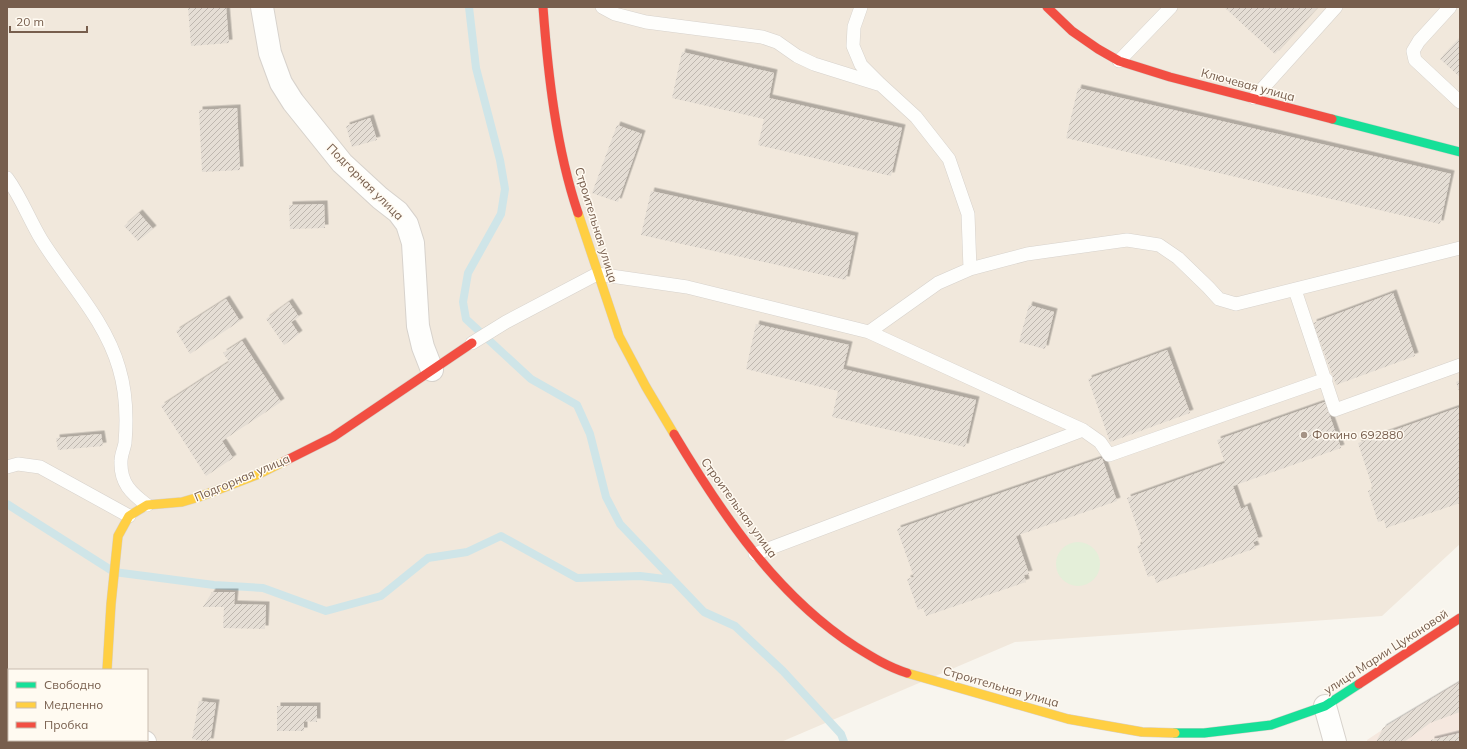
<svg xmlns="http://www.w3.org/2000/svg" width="1467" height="749" font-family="Mulish,sans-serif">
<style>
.residential{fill:#f1e8dc;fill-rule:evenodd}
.commercial{fill:#f5e8df}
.green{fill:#e4efd9}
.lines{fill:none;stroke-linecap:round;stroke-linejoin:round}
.stream{stroke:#cfe5e8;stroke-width:8}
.building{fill:url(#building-hatch);filter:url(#shadow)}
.lane-casing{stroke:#d7d2cc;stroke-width:14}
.street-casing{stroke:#d7d2cc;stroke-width:24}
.fast-casing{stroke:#d8d1ca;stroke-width:10}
.slow-casing{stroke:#d8d1ca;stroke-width:10}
.jam-casing{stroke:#d8d1ca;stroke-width:10}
.lane{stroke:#fefefc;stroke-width:13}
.street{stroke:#fefefc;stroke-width:22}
.fast{stroke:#16e098;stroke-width:9}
.slow{stroke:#ffcf43;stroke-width:9}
.jam{stroke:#f24e42;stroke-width:9}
.poi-dot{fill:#a49385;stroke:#fffaf1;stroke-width:1.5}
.labels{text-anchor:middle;stroke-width:3;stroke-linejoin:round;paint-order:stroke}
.street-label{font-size:12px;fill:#775e4d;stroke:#fffaf1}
.poi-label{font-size:12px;fill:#775e4d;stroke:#fffaf1;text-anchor:start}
</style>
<defs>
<pattern id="building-hatch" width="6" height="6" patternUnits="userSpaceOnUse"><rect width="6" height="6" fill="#e5ded5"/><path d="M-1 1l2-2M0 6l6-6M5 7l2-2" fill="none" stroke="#beb7af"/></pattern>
<filter id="shadow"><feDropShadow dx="3.5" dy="-3.5" stdDeviation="0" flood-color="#0004"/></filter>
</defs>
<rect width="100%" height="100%" fill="#f8f5ee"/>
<path class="residential" d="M7,7H1460V544L1382,616L1015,642L781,742H7ZM9,670H147V740H9Z"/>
<path class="commercial" d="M1460,681V742H1367V740L1382,730L1383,728Z"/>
<path class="green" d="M1056 564a22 22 0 1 1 44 0a22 22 0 1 1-44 0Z"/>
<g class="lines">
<path class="stream" d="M469,7L476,68L500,160L505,189L501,214L468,273L463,302L466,319L531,379L577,405L590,434L606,497L620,524L704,612L735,626L783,671L841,734L844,742
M7,504L114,572L214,585L263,588L326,611L381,596L428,558L467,552L501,536L577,578L640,576L673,580"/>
</g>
<path class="building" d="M188,7H226L229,43L191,46Z
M1224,7H1318L1275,54Z
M1460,38V77L1440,59Z
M682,52L774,73L769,98L902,128L891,176L758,145L764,119L672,98Z
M1078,88L1451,174L1440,224L1066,138Z
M237,108L240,170L202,172L199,110Z
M370,118L377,140L352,147L346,126Z
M617,125L642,134L618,202L592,193Z
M651,191L855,236L846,280L641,235Z
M324,204L325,228L290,229L289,205Z
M139,213L153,229L138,241L124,226Z
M1393,293L1415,356L1336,385L1313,323Z
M226,299L240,321L190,354L176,331Z
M289,302L299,317L291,322L299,334L284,345L266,319Z
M1029,305L1054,312L1045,349L1019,342Z
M756,324L849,345L843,369L976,400L965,447L832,417L838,391L746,369Z
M242,341L281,402L222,441L233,458L206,476L161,406L229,362L223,353Z
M1167,350L1190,413L1110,442L1088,379Z
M1460,380V394L1456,382Z
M1325,402L1341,448L1233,486L1241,509L1247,506L1259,540L1253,542L1256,548L1156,583L1154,575L1148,577L1137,546L1143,544L1127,498L1225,463L1217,440Z
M1460,407V503L1386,528L1384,520L1378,522L1368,491L1373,489L1358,443Z
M101,434L103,446L58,450L56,438Z
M1102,458L1117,501L1016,536L1029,574L1024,575L1026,582L926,616L923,608L918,610L907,579L914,577L897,529Z
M212,592H235L234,604L266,605L265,629L223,628L224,607H203Z
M1460,682V712L1430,723L1404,742H1376L1383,728Z
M199,701L216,703L210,742L192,739Z
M277,706H317V722L304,721V731H277Z
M1460,733V742H1431V740Z"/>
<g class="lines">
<g class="lane-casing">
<path id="lane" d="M602,7L615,14L646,22L762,37L777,42L797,56L814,64L878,84
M861,7L854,27L853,46L861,65L880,84L916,117L949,159L968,214L970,269
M1450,7L1419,41L1413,51L1415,60L1460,102
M1119,61L1171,7
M1254,98L1336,7
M7,178C21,197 29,219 41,239C67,281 105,319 119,368C126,391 127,419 125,443C124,449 121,455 121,461C120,483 131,493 147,505
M1295,290L1335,410L1460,365
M869,332L1083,430L1100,442L1109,455L1326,379
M472,343L506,322L597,274L687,287L869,332L938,283L970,269L1027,254L1127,240L1159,245L1178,258L1208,287L1219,299L1236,304L1460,248
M7,467L18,464L40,467L129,516
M755,554L1083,430"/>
</g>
<g class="street-casing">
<path id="street" d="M262,7L270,53L281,83L293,102L342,163L380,198L398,212L407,224L413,243L418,326L423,347L432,370
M1325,706L1335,742
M133,740L145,742
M103,742V740"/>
</g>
<g class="fast-casing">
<path id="fast" d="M1332,119L1460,152
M1175,733H1204L1271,725L1325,706L1359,684"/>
</g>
<g class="slow-casing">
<path id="slow" d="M578,213L619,336L646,387L674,434
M107,670L111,604L118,536L129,516L147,505L182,502L199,497L259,474L285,461
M907,673L1068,719L1142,732L1175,733"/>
</g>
<g class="jam-casing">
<path id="jam" d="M543,7C548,74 556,148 578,213
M1047,7L1072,31L1098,49L1119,61L1170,77L1332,119
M674,434C722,514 776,595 856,647C872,657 888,667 907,673
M285,461L333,437L472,343
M1359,684L1460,618"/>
</g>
<use href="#lane" class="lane"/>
<use href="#street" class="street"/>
<use href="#fast" class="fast"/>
<use href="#slow" class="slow"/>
<use href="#jam" class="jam"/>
</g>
<circle class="poi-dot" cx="1304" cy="435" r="4"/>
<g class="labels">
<g class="street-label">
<text transform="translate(1248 85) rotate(15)" y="4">Ключевая улица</text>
<text transform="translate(365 182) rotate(45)" y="4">Подгорная улица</text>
<text transform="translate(596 225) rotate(73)" y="4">Строительная улица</text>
<text transform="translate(242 478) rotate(-23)" y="4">Подгорная улица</text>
<text transform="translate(739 508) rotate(54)" y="4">Строительная улица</text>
<text transform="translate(1386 652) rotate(-33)" y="4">улица Марии Цукановой</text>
<text transform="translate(1001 687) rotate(16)" y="4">Строительная улица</text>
</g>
<g class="poi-label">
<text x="1312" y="439">Фокино 692880</text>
</g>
</g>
<rect width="1467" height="749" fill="none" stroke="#775e4d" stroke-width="16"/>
<rect x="8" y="669" width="140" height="72" fill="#fffaf1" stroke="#c9bcaf"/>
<rect x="16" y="682" width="20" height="6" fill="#16e098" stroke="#c9bcaf"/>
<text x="44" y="689" font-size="12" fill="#775e4d">Свободно</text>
<rect x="16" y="702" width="20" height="6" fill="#ffcf43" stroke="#c9bcaf"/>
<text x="44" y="709" font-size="12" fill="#775e4d">Медленно</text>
<rect x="16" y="722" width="20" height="6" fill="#f24e42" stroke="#c9bcaf"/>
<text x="44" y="729" font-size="12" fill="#775e4d">Пробка</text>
<path d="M10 26v6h77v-6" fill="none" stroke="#775e4d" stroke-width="2"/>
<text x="16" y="26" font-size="12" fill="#775e4d" stroke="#fffaf1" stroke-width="3" paint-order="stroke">20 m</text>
</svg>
